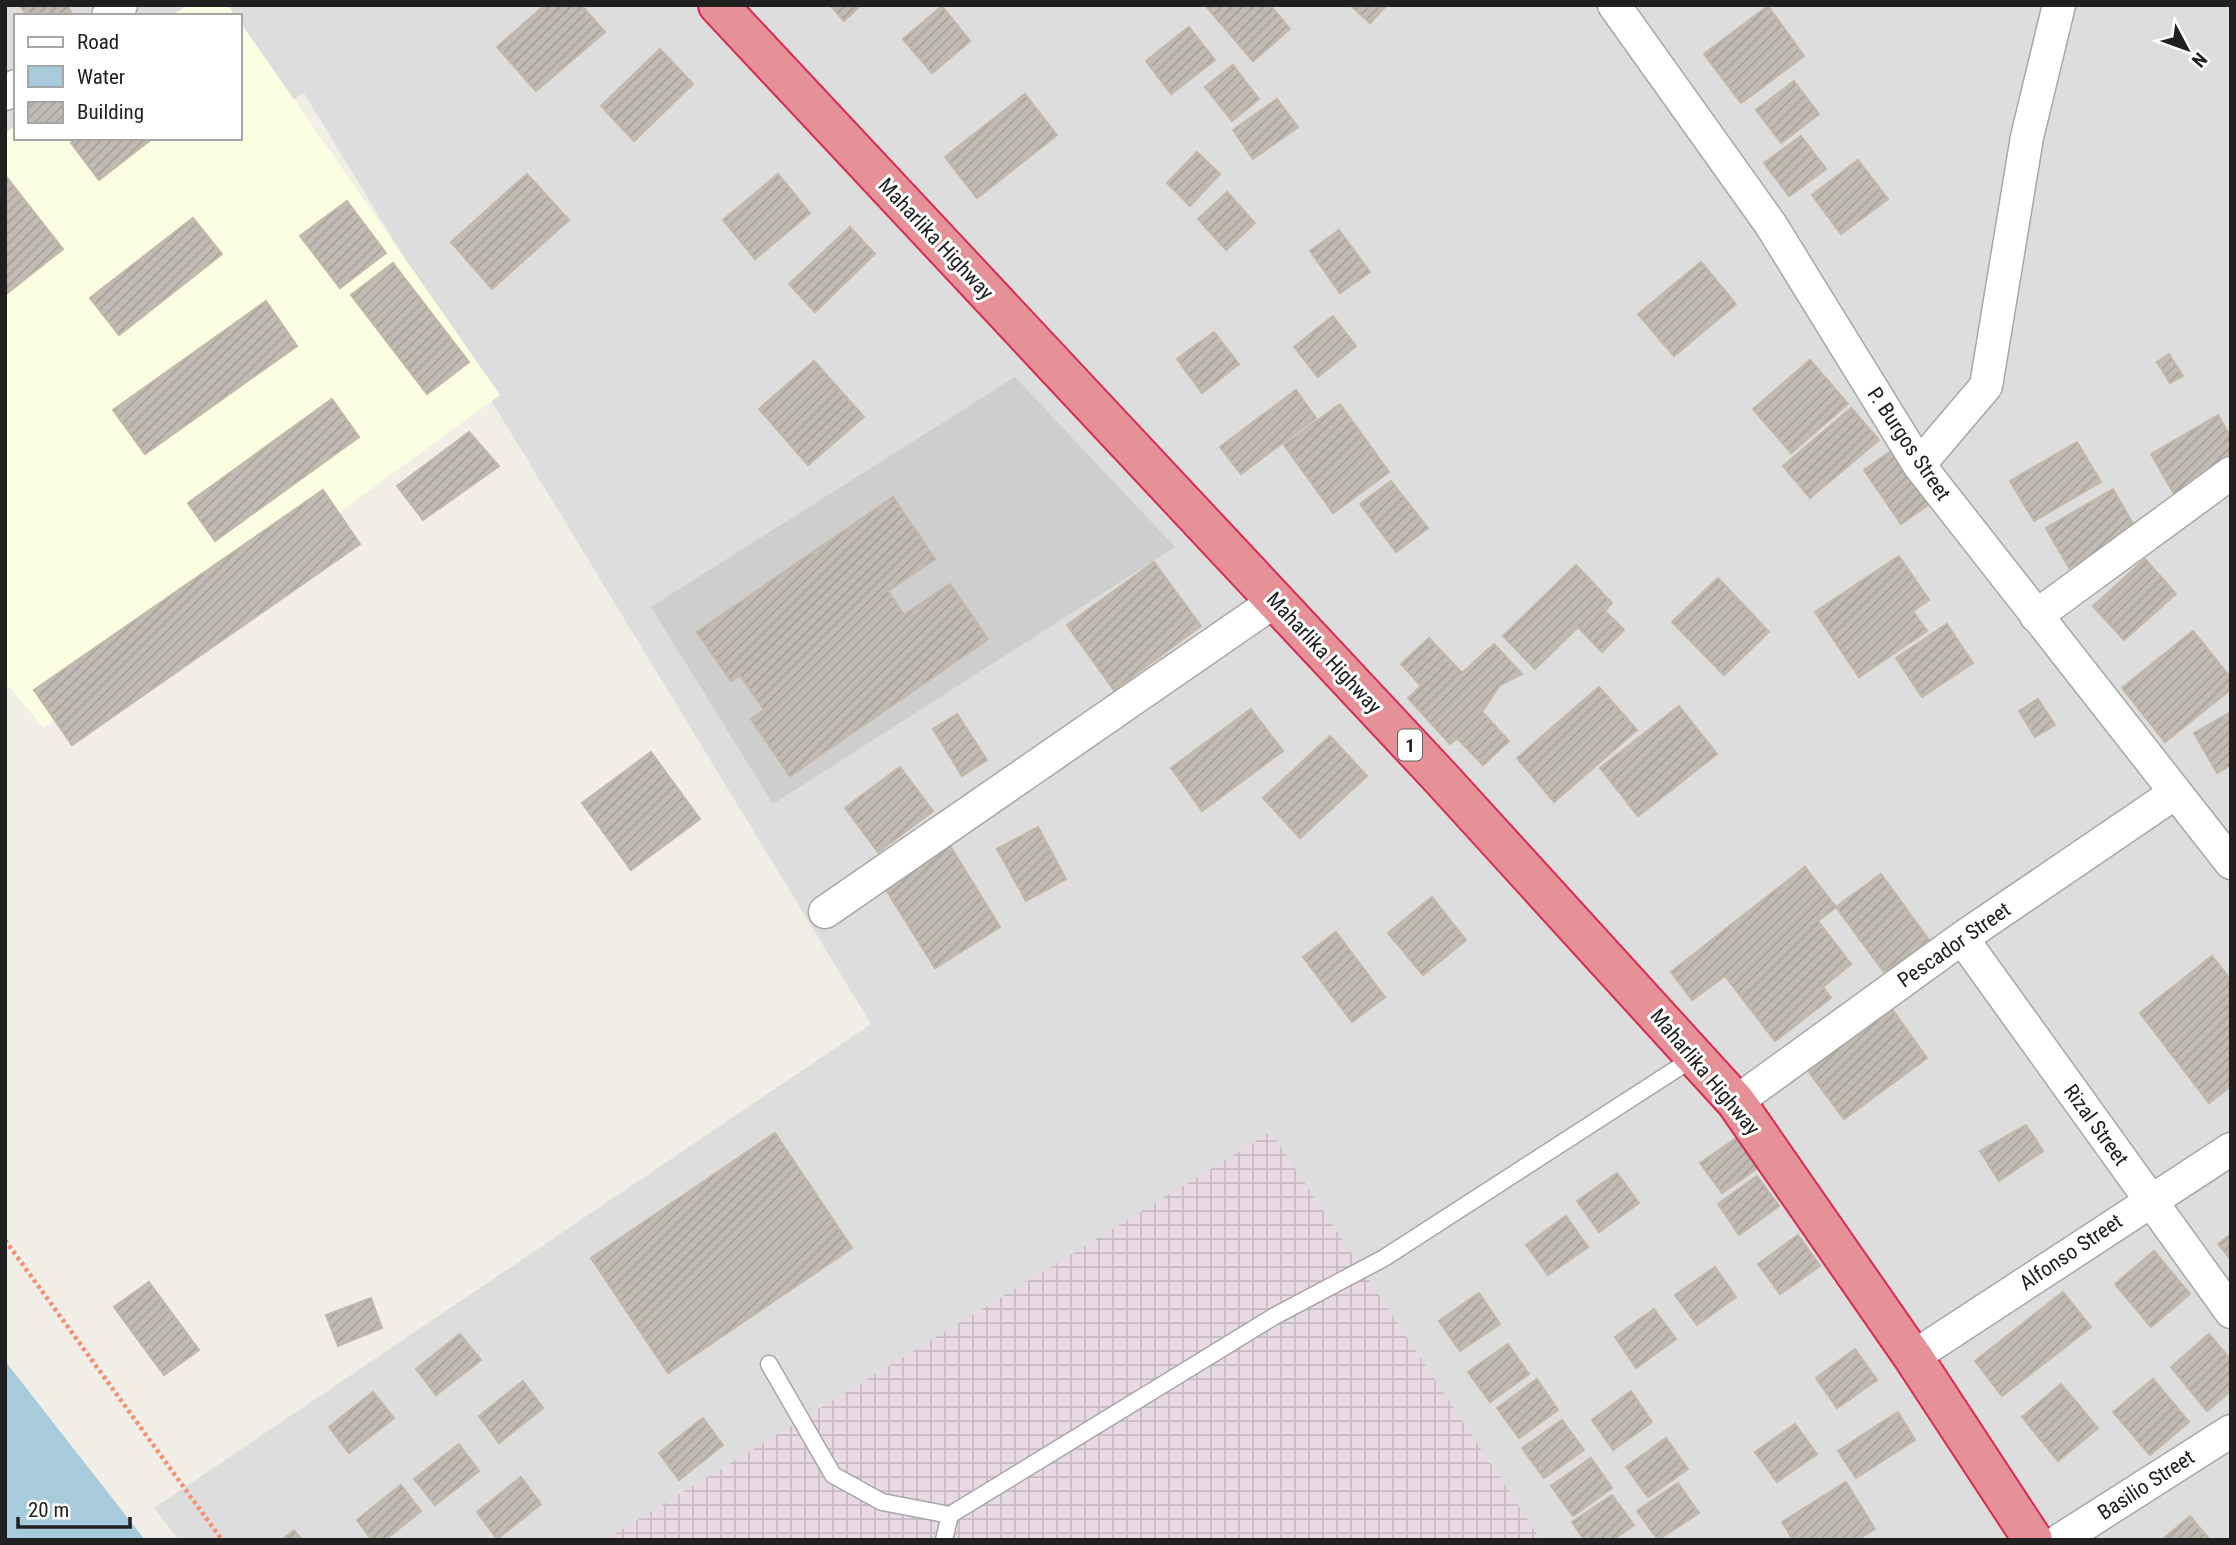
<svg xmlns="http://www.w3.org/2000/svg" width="2236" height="1545" font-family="'Roboto Condensed',sans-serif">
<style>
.residential{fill:#dedddd}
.industrial{fill:url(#industrial-grid)}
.education{fill:#fbfee1}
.religious{fill:#cecece}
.water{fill:#a8cbdc}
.building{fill:url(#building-hatch);stroke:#c2b6a9;stroke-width:2}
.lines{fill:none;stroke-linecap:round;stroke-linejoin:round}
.lane-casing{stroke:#a7a7a7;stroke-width:19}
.street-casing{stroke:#a7a7a7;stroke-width:35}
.highway-casing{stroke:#d72b54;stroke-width:42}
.path{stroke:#f68d71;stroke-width:4.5;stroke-dasharray:3.5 3.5;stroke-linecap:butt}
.lane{stroke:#fff;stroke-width:16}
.street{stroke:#fff;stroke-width:32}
.highway{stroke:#e59197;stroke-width:38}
.labels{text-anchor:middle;stroke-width:6;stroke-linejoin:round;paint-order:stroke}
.shield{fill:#fff;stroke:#636363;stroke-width:2}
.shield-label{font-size:19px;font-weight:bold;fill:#202020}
.street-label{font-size:21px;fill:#202020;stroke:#fff}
</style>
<defs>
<pattern id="industrial-grid" width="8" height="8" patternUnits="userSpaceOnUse" patternTransform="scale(1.75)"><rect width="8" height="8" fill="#e9d9e4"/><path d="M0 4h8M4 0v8" fill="none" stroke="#c8bac3"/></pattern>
<pattern id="building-hatch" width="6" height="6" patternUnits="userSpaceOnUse" patternTransform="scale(1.75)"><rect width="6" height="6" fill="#c1bbb3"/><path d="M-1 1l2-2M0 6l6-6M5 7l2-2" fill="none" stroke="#a6a09a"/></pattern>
</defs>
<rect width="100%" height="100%" fill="#f0eee7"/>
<path class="residential" d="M5,5H2231V1540H179L154,1508L871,1024L304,93L240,133V16H16V138L5,280Z"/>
<path class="industrial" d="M1271,1132L1541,1540H605Z"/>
<path class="education" d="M187,5H228L235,16H172Z
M240,22L500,395L44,728L5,682V133L16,125V138H240Z"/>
<path class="religious" d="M1015,377L1175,547L773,804L651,607Z"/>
<path class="water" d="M5,1361L145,1540H5Z"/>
<path class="building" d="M20,5H67L71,12L66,16H27Z
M545,5H581L605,32L536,91L497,47Z
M830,5H861L844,21Z
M1205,5H1270L1290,29L1253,61Z
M1350,5H1387L1370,23Z
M942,6L970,41L932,73L903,39Z
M1768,6L1804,56L1741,103L1704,54Z
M1189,27L1215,60L1171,94L1146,61Z
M660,49L693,84L634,141L601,106Z
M1233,65L1259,99L1232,121L1205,87Z
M1794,81L1819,114L1781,143L1756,110Z
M1025,94L1057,135L977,198L945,157Z
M1277,99L1298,127L1253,159L1233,130Z
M1801,136L1826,169L1789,196L1764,163Z
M77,138H153L99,180L71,143Z
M1197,152L1220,174L1190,206L1167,183Z
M1858,160L1888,199L1841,234L1812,195Z
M527,174L569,220L492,289L451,242Z
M778,174L810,213L755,259L723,220Z
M5,175L63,249L5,295Z
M1227,192L1255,223L1226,250L1198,219Z
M347,201L386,253L340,288L300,236Z
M193,218L222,254L119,335L90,298Z
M850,227L875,254L815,312L789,284Z
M1339,230L1370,272L1340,293L1310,251Z
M1701,262L1736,304L1674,356L1638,314Z
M393,263L469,362L427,394L351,295Z
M266,301L297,346L145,454L113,410Z
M1333,316L1356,346L1318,377L1294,347Z
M1214,332L1239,364L1202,393L1177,359Z
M2169,354L2183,376L2170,383L2157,362Z
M1810,360L1848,404L1791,453L1753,409Z
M814,361L864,417L808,465L759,409Z
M1296,390L1316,418L1241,474L1220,447Z
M332,399L359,437L215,541L188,503Z
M1340,404L1389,472L1333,513L1284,445Z
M1851,408L1879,440L1810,498L1783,466Z
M2218,415L2231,438V461L2174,494L2151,454Z
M469,432L499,466L423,520L397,486Z
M2077,442L2101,482L2034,521L2010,481Z
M1894,449L1932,502L1901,524L1864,470Z
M1391,481L1428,528L1396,552L1360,504Z
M2113,489L2136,529L2069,568L2046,528Z
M323,490L360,544L72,745L34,690Z
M893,497L935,559L888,591L904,615L950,584L988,639L790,776L751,719L764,710L740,675L731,681L697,632Z
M1899,556L1929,600L1913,611L1927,631L1859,677L1815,612Z
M2145,559L2176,594L2124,640L2093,606Z
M1154,562L1201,626L1114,690L1067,625Z
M1576,565L1612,603L1605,611L1624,630L1602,652L1578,627L1535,669L1503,636Z
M1718,578L1769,632L1724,675L1672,622Z
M1947,624L1973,663L1922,697L1896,658Z
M2193,631L2231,678V689L2165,742L2122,688Z
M1429,638L1462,673L1494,644L1522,674L1500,685L1482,712L1509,741L1483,765L1457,738L1450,744L1408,698L1421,686L1401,664Z
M1599,687L1637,730L1554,802L1517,758Z
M2038,699L2055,725L2035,737L2019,711Z
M1679,706L1717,754L1638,816L1600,768Z
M1251,709L1283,751L1202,811L1171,768Z
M2231,712V765L2217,773L2194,733Z
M957,714L987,760L962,776L933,729Z
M1330,736L1367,776L1300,838L1263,798Z
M651,752L700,819L631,870L582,803Z
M900,767L933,811L878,852L845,808Z
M1038,827L1066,879L1026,901L997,849Z
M949,844L1000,927L935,968L883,885Z
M1805,867L1836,907L1818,921L1851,964L1823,987L1831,998L1775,1041L1725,976L1692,1000L1671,972Z
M1881,874L1929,940L1884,972L1836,907Z
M1432,897L1466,940L1423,975L1388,933Z
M1336,932L1385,997L1352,1022L1303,957Z
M2212,956L2231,980V1086L2209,1103L2140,1013Z
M1887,1002L1927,1058L1844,1119L1803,1064Z
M2026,1125L2043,1151L1999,1181L1980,1151Z
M775,1133L852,1248L668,1373L591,1258Z
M1741,1135L1762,1165L1722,1193L1700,1163Z
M1617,1173L1639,1203L1599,1232L1577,1201Z
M1757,1176L1779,1206L1739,1235L1718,1204Z
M1566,1216L1588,1247L1548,1275L1526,1245Z
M2231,1234V1260L2218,1244Z
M1798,1235L1820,1266L1780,1294L1758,1264Z
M2154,1251L2190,1294L2151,1327L2115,1284Z
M1715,1267L1736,1297L1697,1325L1675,1295Z
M149,1282L199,1350L164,1375L114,1307Z
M2063,1292L2091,1327L2002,1396L1975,1361Z
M1479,1293L1500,1324L1460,1351L1439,1321Z
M371,1298L382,1328L338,1346L326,1315Z
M1654,1309L1676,1339L1636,1368L1615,1337Z
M460,1334L481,1360L436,1395L416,1369Z
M2209,1334L2231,1360V1391L2207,1411L2171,1367Z
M1508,1344L1529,1374L1490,1402L1468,1372Z
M1855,1349L1877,1380L1837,1408L1816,1378Z
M1537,1379L1558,1410L1519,1438L1497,1408Z
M2153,1379L2189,1422L2150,1455L2113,1412Z
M523,1381L543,1408L499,1443L479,1416Z
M2061,1384L2098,1428L2058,1461L2022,1417Z
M1631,1391L1652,1422L1613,1450L1592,1420Z
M373,1392L394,1418L349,1453L329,1427Z
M1898,1412L1915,1440L1856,1478L1838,1451Z
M703,1418L723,1445L679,1480L659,1453Z
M1562,1420L1584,1450L1544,1478L1522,1448Z
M1795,1424L1817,1454L1777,1482L1755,1452Z
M1666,1438L1688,1469L1648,1497L1626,1467Z
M459,1444L479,1471L435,1505L414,1479Z
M1591,1458L1612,1488L1573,1516L1551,1486Z
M521,1477L541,1504L497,1539L477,1512Z
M1846,1482L1875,1529L1857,1540H1793L1782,1522Z
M1678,1483L1699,1513L1658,1540L1637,1511Z
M401,1485L421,1511L385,1540H372L357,1520Z
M1612,1495L1634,1525L1613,1540H1584L1572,1522Z
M2190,1516L2210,1540H2162Z
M294,1530L302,1540H282Z"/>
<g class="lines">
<g class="lane-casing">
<path id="lane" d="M769,1364L833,1475L882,1502L950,1515L1273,1317L1384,1258L1695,1057
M944,1540L950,1515"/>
</g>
<g class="street-casing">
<path id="street" d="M1614,5L1771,225L1919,465L2231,863
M108,16L121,5
M5,94L16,86
M1919,465L1986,386L2027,137L2059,5
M2036,616L2231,473
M825,912L1275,601
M1962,938L2231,1312
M1736,1102L1962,938L2175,793
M1913,1357L2231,1149
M2060,1540L2231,1431"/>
</g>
<g class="highway-casing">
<path id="highway" d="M718,5L1440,777L1736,1102L1913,1357L2033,1540"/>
</g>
<path class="path" d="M5,1240L222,1540"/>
<use href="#lane" class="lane"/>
<use href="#street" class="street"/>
<use href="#highway" class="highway"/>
</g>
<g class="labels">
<rect class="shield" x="1398" y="729.5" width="24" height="31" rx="5"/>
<g class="shield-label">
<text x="1410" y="752">1</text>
</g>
<g class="street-label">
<text transform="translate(936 239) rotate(47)" y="7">Maharlika Highway</text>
<text transform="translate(1909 444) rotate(56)" y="7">P. Burgos Street</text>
<text transform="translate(1324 653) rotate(47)" y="7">Maharlika Highway</text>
<text transform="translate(1954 945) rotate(-35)" y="7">Pescador Street</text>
<text transform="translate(1705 1072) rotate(50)" y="7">Maharlika Highway</text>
<text transform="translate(2096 1125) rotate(54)" y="7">Rizal Street</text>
<text transform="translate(2071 1252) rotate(-34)" y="7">Alfonso Street</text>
<text transform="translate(2146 1485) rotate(-33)" y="7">Basilio Street</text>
</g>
</g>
<rect width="2236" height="1545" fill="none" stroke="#202020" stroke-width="14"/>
<rect x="14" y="14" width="228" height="126" fill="#ffffff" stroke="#a6a6a6" stroke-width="2"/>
<rect x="28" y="37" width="35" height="10" fill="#ffffff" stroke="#a6a6a6" stroke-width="2"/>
<text x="77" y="49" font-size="21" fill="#202020">Road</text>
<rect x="28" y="66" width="35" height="21" fill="#a8cbdc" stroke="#a6a6a6" stroke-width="2"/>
<text x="77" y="84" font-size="21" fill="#202020">Water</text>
<rect x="28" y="102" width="35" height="21" fill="url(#building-hatch)" stroke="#a6a6a6" stroke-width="2"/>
<text x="77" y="119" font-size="21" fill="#202020">Building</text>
<g transform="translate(2187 49) rotate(131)" stroke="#ffffff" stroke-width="5" paint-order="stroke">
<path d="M0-5L12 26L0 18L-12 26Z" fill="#202020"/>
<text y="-10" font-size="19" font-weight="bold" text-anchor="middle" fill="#202020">N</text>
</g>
<path d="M18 1517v10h112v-10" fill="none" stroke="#202020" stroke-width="3.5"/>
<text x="28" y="1517" font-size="21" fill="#202020" stroke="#ffffff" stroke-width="5" paint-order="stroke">20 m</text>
</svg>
